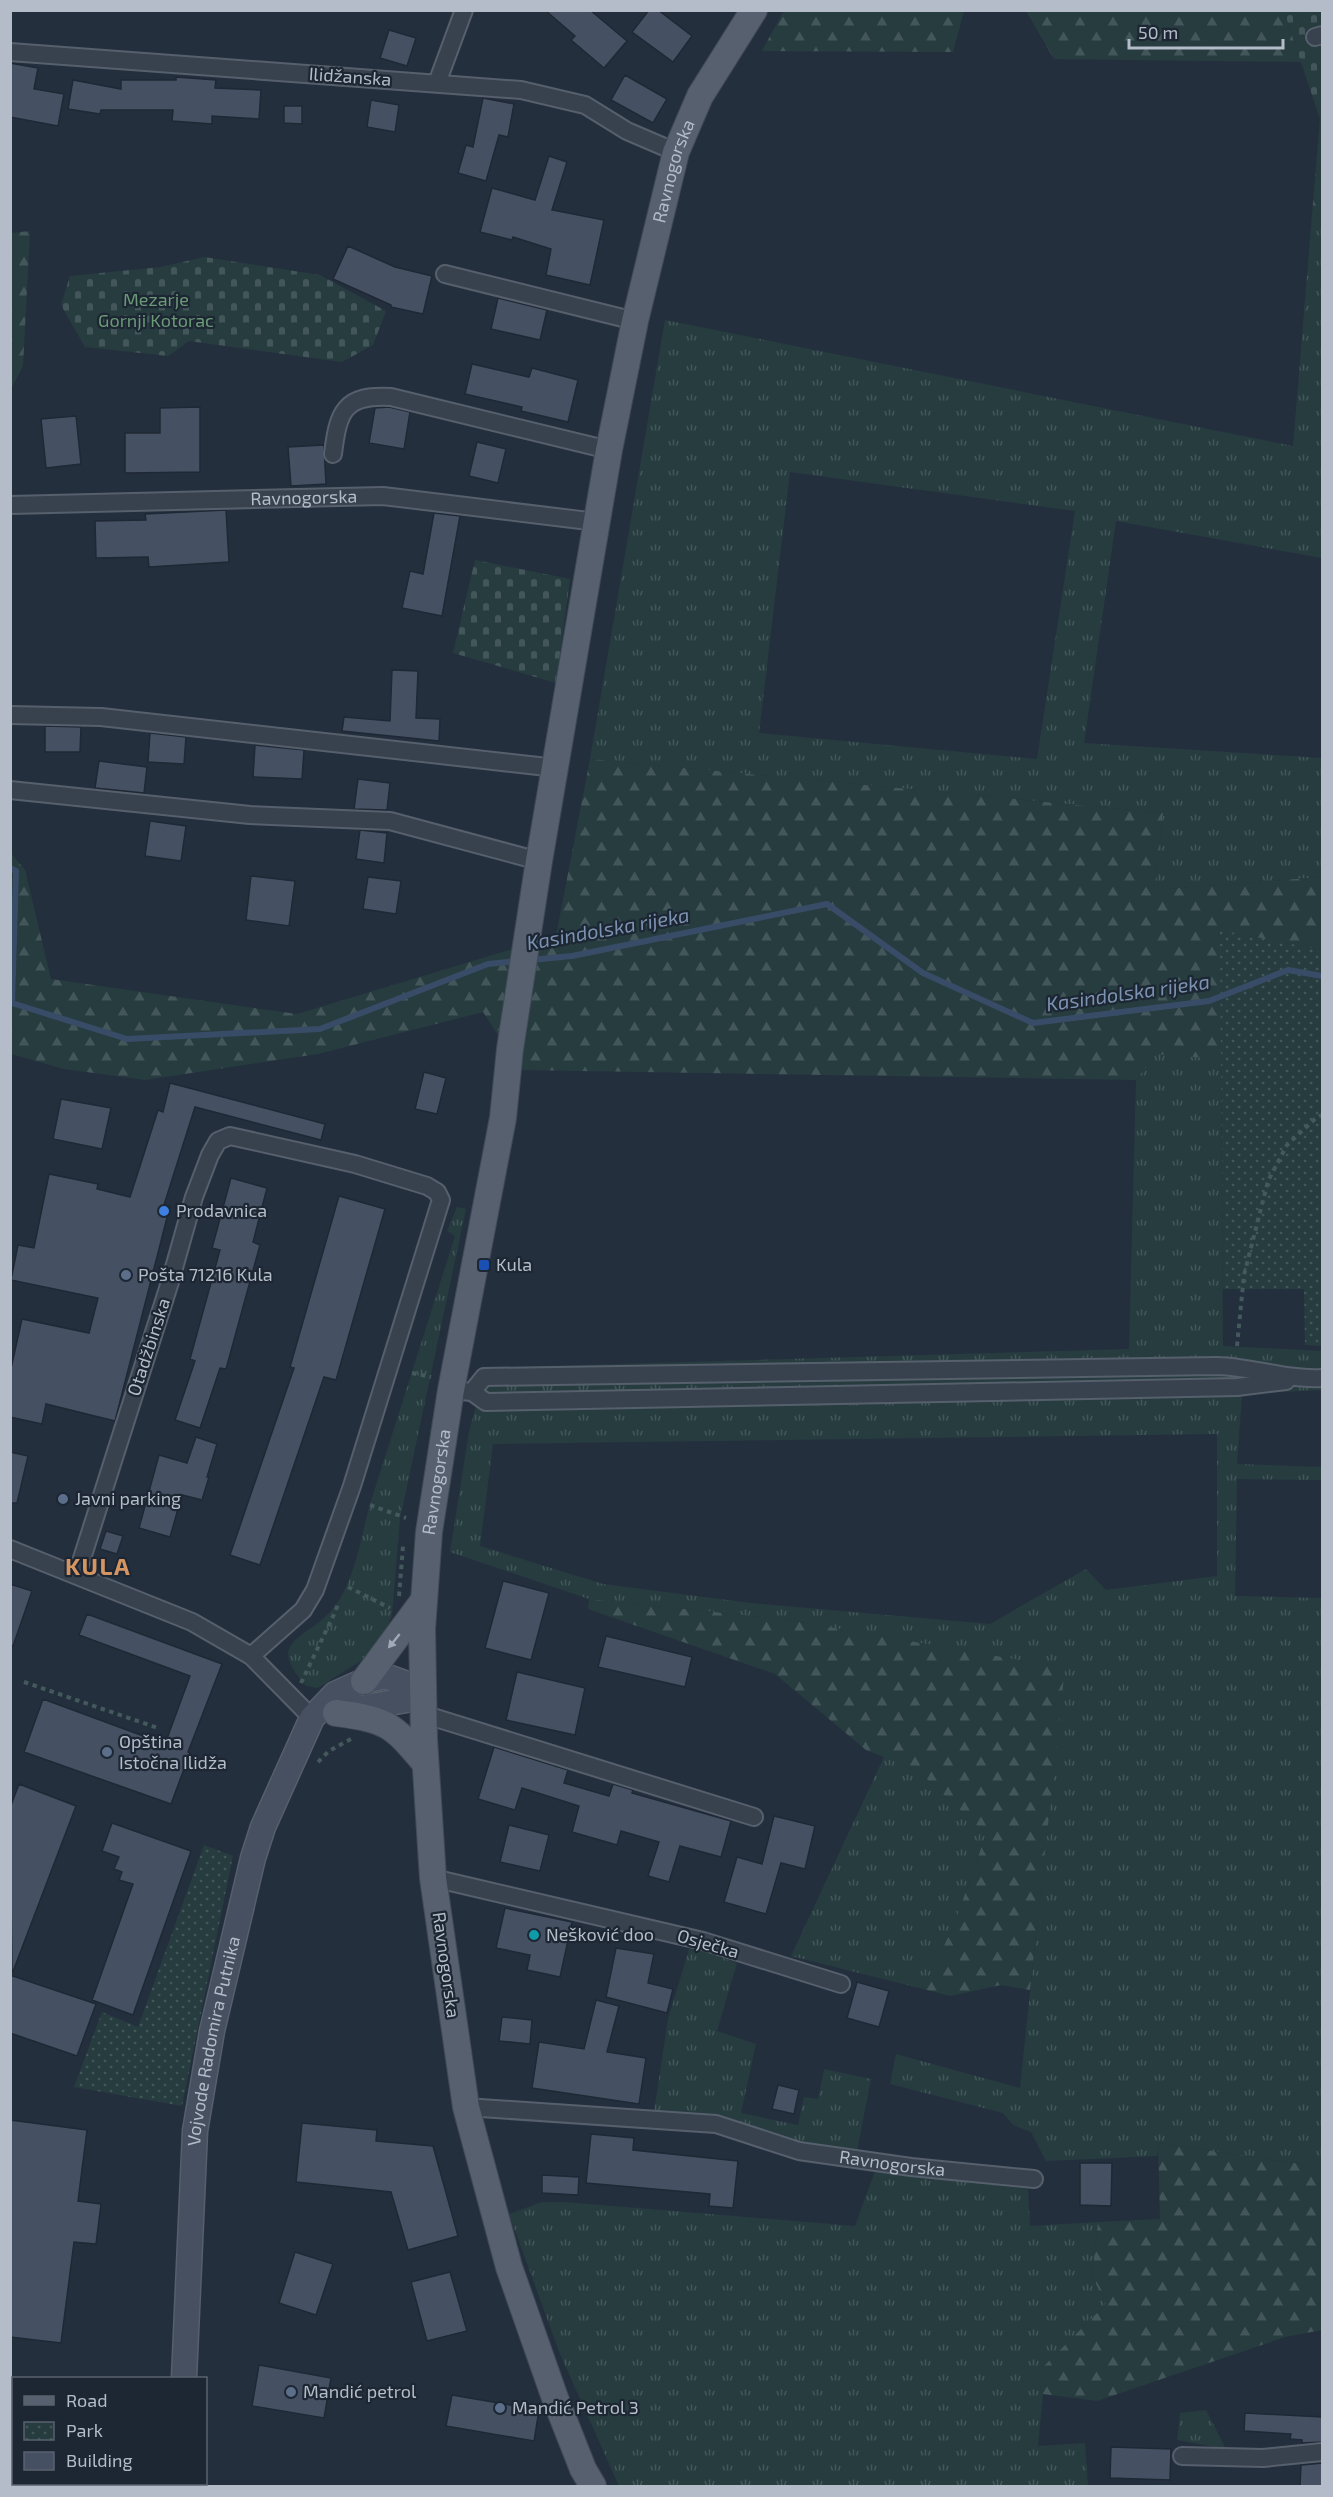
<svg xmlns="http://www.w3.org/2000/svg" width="1333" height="2497" font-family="'Exo 2',sans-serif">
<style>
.grass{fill:url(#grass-tufts);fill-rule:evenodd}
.forest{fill:url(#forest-firs)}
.cemetery{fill:url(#cemetery-stones)}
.park{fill:url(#park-dots)}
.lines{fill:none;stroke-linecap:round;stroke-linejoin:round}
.stream{stroke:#394c67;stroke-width:6}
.building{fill:#455162;stroke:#1f2835;stroke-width:1.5}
.street-casing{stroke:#565f6c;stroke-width:20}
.secondary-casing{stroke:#565f6c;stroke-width:27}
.primary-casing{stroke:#414a57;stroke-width:28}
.path{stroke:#44595c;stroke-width:4;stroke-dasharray:4.5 4.5;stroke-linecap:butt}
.street{stroke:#38414e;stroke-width:16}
.secondary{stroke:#465061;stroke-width:24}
.primary{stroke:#56606e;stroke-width:26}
.oneway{fill:#a1aab7}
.shop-dot{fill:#3f7fe0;stroke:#1d2633;stroke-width:2}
.transit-dot{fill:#1a4fb4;stroke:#1d2633;stroke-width:2}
.service-dot{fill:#5c6f8a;stroke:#1d2633;stroke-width:2}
.culture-dot{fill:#0f9aa8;stroke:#1d2633;stroke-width:2}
.labels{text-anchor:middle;stroke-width:4.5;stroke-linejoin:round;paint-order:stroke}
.street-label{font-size:18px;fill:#b4bcc9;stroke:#1d2633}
.park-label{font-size:18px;fill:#6b9a76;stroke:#1d2633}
.poi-label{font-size:18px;fill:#b4bcc9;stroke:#1d2633;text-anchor:start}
.water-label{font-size:20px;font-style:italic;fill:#7c92b1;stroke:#1d2633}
.district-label{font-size:24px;font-weight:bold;letter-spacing:1.5px;fill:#d59563;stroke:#1d2633}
</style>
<defs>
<pattern id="grass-tufts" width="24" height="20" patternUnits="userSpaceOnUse" patternTransform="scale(1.5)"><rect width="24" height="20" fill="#263c3f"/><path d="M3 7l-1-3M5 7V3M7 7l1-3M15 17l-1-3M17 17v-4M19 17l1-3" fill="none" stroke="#435659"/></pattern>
<pattern id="forest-firs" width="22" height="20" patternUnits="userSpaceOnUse" patternTransform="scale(1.5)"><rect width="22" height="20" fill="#263c3f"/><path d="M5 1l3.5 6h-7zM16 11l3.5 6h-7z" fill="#435659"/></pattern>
<pattern id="cemetery-stones" width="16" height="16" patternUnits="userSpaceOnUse" patternTransform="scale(1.5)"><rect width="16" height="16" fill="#263c3f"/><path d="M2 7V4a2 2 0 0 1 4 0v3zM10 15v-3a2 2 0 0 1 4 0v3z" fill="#435659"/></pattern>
<pattern id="park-dots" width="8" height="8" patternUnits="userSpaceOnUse" patternTransform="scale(1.5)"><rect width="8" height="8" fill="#263c3f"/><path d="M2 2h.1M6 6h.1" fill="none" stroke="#435659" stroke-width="1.8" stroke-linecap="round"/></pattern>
</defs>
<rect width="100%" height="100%" fill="#242f3e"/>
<path class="grass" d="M1322,214V558L1116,521L1084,743L1322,758V877L1154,890L1163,813L590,759L665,320L1293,446L1312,215ZM790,472L1075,511L1037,759L759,733Z
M1155,1053L1221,1059L1223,1346L1322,1351V1390L1242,1394L1237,1464L1322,1467V1480L1237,1479L1235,1596L1322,1598V2167L1159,2143L1157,2156L1046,2161L1031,2132L1013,2125L1003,2113L890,2084L896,2054L1020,2088L1064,1668L782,1619L589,1599L450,1552L469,1432L486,1368L1129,1349L1136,1080ZM1217,1434V1576L1106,1590L1086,1569L990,1624L751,1603L603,1584L480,1546L493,1444Z
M457,1207L466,1209L400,1519L392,1614L387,1629L362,1660L318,1688L306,1686C265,1640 305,1640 331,1611C356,1582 360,1538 371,1501C399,1413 427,1325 455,1236L447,1231Z
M884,1757L918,1771L986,1834L954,1925L923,1989L791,1956Z
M690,1946L737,1963L717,2031L756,2044L741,2113L798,2125L804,2097L818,2099L824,2069L871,2079L857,2151L828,2146L792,2143L721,2117L654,2112L668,2019Z
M875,2171L1028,2189L1030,2226L1098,2222L1092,2276L1106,2304L1036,2374L1043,2394L1038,2446L1085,2443L1088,2486H619L560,2354L509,2214L542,2202H565L855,2226Z
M1206,2410L1226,2449L1177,2440L1180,2413Z"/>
<path class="forest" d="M784,10H964V11L953,52L762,51Z
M1026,11H1284L1301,62L1054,59Z
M1322,118V214L1312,215L1320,119Z
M30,231L23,366L11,389V233Z
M590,759L1163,813L1154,890L1322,877V950L1221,931V1059L1156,1054L1136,1080L521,1070L483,1012L318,1054L145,1080L64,1069L11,1054L10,852L25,870L51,979L297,1014L556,936Z
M589,1599L782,1619L1065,1668L1030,1990L1001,1985L950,1996L923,1989L954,1925L986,1834L918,1771L866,1750L775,1674L588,1609Z
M1158,2143L1322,2167V2330L1285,2337L1097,2401L1043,2394L1036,2374L1106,2304L1092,2276L1098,2222L1160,2219Z"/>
<path class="cemetery" d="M1284,11H1322V118L1320,119Z
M204,257L320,275L386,311L373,345L342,362L189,341L168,356L85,347L61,305L70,276L161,267Z
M475,560L570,579L556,683L453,653Z"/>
<path class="park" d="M1220,930L1322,950V1346L1305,1345L1304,1289H1223Z
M204,1845L233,1856L182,2106L74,2087L102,2012L138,2027Z"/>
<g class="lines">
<path class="stream" d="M10,868L16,871L12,1003L127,1039L320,1029L488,964L517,961
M531,960L572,956L827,904L923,973L1033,1023L1209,1001L1288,970L1322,976"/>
</g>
<path class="building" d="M545,10H590L627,41L604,68L571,40L575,36Z
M649,10H658L692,36L673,62L632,32Z
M389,30L416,38L407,66L380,58Z
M10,63L38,68L34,89L64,94L58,126L10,117Z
M625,75L667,99L653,123L611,100Z
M176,77L216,80L215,88L261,90L259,119L212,116V124L172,121L173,110H101L100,114L68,109L73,80L121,89V80H176Z
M483,98L514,104L508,137L499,135L486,181L458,173L466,145L473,147Z
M371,100L399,105L395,132L367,127Z
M284,106H302V124L284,123Z
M549,156L567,162L552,210L604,220L590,285L546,275L551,249L513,237L512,240L480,232L492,188L535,200Z
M348,246L395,267L432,276L423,314L391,307V305L333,279Z
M498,298L547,310L540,340L491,329Z
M472,364L529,377L532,368L578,380L568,422L521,411L522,407L465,394Z
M200,407V472L125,473V433H160V408Z
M389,407L410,412L404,449L369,443L375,408Z
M76,416L81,464L46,468L41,419Z
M477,442L506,449L498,483L469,476Z
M324,445L326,484L291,486L288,447Z
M226,510L229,562L149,567L148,557L96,558L95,521L146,520L145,514Z
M434,513L460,516L442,616L402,608L410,571L423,574Z
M392,670L418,671L416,718L440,719L439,741L342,731L344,717L390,721Z
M45,726L81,727L80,752H45Z
M150,733L186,737L184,764L148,762Z
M255,745L304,750L302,779L253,777Z
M99,761L147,767L144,793L95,788Z
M358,779L390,783L387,810L354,809Z
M150,821L186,826L181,861L145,856Z
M360,830L387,833L384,863L356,859Z
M251,876L295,881L289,926L246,920Z
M368,877L401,881L396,914L363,909Z
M424,1072L446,1078L437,1114L415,1109Z
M170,1083L325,1124L321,1140L195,1107L164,1205L170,1206L115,1421L46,1404L42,1424L10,1417V1373L22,1319L89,1333L98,1298L11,1280L18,1245L34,1248L49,1174L98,1184L97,1189L130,1197L158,1110L163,1112Z
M61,1099L111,1108L102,1149L53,1139Z
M231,1178L267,1188L253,1242L260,1245L226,1369L220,1368L200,1428L175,1420L195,1361L190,1359L220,1250L212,1248Z
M339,1196L385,1209L336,1380L324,1377L260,1565L230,1555L294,1368L290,1367Z
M196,1437L217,1444L207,1477H209L202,1500L182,1495L170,1537L139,1528L159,1455L187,1463Z
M10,1452L28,1456L17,1503H10Z
M106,1531L123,1536L117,1554L100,1549Z
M503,1581L549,1593L531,1660L485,1648Z
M10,1584L32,1591L13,1646L10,1645Z
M87,1614L222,1664L188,1752L190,1753L171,1804L24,1752L43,1699L165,1744L190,1676L79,1635Z
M606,1636L692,1657L685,1687L598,1667Z
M517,1672L585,1688L575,1735L506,1720Z
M494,1747L568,1770L564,1783L609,1796L613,1784L633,1790L632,1793L731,1821L721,1857L680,1846L669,1882L648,1876L659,1842L621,1831L617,1845L572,1832L579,1806L522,1788L515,1810L478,1799Z
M19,1784L76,1806L12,1974L10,1808Z
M774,1816L815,1826L805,1869L781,1863L766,1914L724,1902L737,1857L762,1864Z
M112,1823L191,1851L133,2015L92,2000L133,1884L119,1880L122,1872L114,1869L119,1857L102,1851Z
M509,1825L549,1835L540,1871L500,1862Z
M505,1908L572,1922L560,1977L527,1970L530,1955L496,1948Z
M616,1948L654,1954L648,1983L673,1989L667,2013L606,1997Z
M10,1975L96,2004L77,2056L10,2033Z
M857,1982L889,1991L879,2027L847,2018Z
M596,2000L619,2006L607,2052L646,2058L639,2104L532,2088L539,2042L584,2049Z
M502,2017L532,2020L530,2044L499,2041Z
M778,2085L799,2090L794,2114L772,2109Z
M10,2120L87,2130L78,2201L101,2204L96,2244L74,2242L61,2343L10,2337Z
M302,2123L377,2130L376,2141L433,2146L458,2236L408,2250L391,2192L296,2182Z
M591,2134L634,2138L633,2150L738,2161L733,2208L709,2206L710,2194L586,2183Z
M1080,2163H1112L1111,2206L1080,2205Z
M542,2175L579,2177L578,2195L542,2193Z
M295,2252L333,2264L316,2315L279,2303Z
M450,2272L467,2331L427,2341L411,2282Z
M259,2365L331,2378L324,2418L252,2406Z
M452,2395L539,2410L534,2441L446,2426Z
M1245,2413L1323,2417V2442L1302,2443V2440L1290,2439L1291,2434L1244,2431Z
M1111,2447L1171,2449L1170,2480L1110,2478Z
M1323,2463V2487H1300L1301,2465Z"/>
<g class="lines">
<g class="street-casing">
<g id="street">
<path d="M1315,37L1322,35"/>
<path d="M10,52L521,90L585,105L627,131L676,152"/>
<path d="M437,83L464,10"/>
<path d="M445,274L635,321"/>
<path d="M333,454C338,412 344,394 391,397L609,450"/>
<path id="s1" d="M10,505L383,496L597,522"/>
<path d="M10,715L101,717L556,768"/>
<path d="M10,790L250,815L390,821L539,861"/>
<path d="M451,1390L472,1392L484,1377L1217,1366C1253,1367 1287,1380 1322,1378"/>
<path d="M472,1392L486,1402L1237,1387L1286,1381"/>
<path d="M10,1549L192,1622L251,1656L312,1718"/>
<path d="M77,1574L170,1282L194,1197L210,1155L218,1141L230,1136L355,1164L427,1186L437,1192L441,1200L352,1486L315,1590L303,1610L251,1656"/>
<path d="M423,1714L754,1817"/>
<path d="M433,1878L703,1941L841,1984"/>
<path id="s2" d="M466,2107L716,2124L799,2151L911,2167L1034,2179"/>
<path d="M1182,2456L1263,2458L1322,2452"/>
</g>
</g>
<g class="secondary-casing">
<g id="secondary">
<path d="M339,1712L423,1697"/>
<path id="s3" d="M184,2378L195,2131L212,2031L253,1858L263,1827L312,1718L335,1694L364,1681L385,1676L407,1684L423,1697"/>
<path d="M181,2486V2484"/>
</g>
</g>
<g class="primary-casing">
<g id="primary">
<path d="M364,1681L424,1600"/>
<path d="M336,1713C388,1720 392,1724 425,1763"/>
<path id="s4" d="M593,2486L583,2469L555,2398L509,2267L466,2107L433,1878L424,1739L422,1629L429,1532L451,1390L503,1118L510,1049L539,861L609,450L635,321L676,152L700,96L754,10"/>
</g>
</g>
<path class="path" d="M1237,1346L1244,1275L1268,1181L1287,1145L1316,1118L1322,1115
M412,1373L431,1377
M370,1505L406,1518
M348,1587L390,1608
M399,1596L403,1546
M24,1682L158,1728
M301,1683L336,1610L338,1603
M318,1762L329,1751L351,1739"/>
<use href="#street" class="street"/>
<use href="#secondary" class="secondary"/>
<use href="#primary" class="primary"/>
</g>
<defs><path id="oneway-solid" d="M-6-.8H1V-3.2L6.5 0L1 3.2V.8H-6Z" transform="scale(1.5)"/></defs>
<use class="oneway" href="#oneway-solid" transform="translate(394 1641) rotate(129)"/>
<circle class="shop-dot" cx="164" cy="1211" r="6"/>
<rect class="transit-dot" x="478" y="1259" width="12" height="12" rx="3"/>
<g class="service-dot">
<circle cx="126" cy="1275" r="6"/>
<circle cx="63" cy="1499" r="6"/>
<circle cx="107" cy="1752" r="6"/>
<circle cx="291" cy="2392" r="6"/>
<circle cx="500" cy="2408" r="6"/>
</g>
<circle class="culture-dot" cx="534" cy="1935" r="6"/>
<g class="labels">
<g class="street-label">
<text transform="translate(350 77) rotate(4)" y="6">Ilidžanska</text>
<text dy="6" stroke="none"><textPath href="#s4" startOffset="2362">Ravnogorska</textPath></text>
<text dy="6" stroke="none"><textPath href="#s1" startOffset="294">Ravnogorska</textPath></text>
<text transform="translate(149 1347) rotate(-72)" y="6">Otadžbinska</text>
<text dy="6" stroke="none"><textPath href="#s4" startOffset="1029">Ravnogorska</textPath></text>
<text transform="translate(708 1944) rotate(16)" y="6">Osječka</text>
<text transform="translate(446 1965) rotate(82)" y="6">Ravnogorska</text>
<text dy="6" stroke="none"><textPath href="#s3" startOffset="339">Vojvode Radomira Putnika</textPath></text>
<text dy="6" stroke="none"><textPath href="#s2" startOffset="432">Ravnogorska</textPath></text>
</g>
<g class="park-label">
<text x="156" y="306">Mezarje<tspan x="156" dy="21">Gornji Kotorac</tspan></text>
</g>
<g class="poi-label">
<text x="176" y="1217">Prodavnica</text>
<text x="496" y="1271">Kula</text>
<text x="138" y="1281">Pošta 71216 Kula</text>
<text x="75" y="1505">Javni parking</text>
<text x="119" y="1748">Opština<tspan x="119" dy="21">Istočna Ilidža</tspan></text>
<text x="546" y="1941">Nešković doo</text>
<text x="303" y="2398">Mandić petrol</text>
<text x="512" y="2414">Mandić Petrol 3</text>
</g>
<g class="water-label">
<text transform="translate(608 929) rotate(-10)" y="7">Kasindolska rijeka</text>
<text transform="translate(1128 993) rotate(-8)" y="7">Kasindolska rijeka</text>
</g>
<g class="district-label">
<text x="98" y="1575">KULA</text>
</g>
</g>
<rect width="1333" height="2497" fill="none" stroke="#b4bcc9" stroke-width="24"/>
<rect x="12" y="2377" width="195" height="108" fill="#1d2633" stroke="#59626f" stroke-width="1.5"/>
<rect x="24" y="2396" width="30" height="9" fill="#56606e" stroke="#59626f" stroke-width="1.5"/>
<text x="66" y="2407" font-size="18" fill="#b4bcc9">Road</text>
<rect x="24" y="2422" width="30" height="18" fill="url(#park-dots)" stroke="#59626f" stroke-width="1.5"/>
<text x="66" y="2437" font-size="18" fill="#b4bcc9">Park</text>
<rect x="24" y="2452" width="30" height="18" fill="#455162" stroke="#59626f" stroke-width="1.5"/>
<text x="66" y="2467" font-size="18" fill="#b4bcc9">Building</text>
<path d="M1129 39v9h154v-9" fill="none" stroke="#b4bcc9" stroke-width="3"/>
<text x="1138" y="39" font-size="18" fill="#b4bcc9" stroke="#1d2633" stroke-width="4.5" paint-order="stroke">50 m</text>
</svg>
